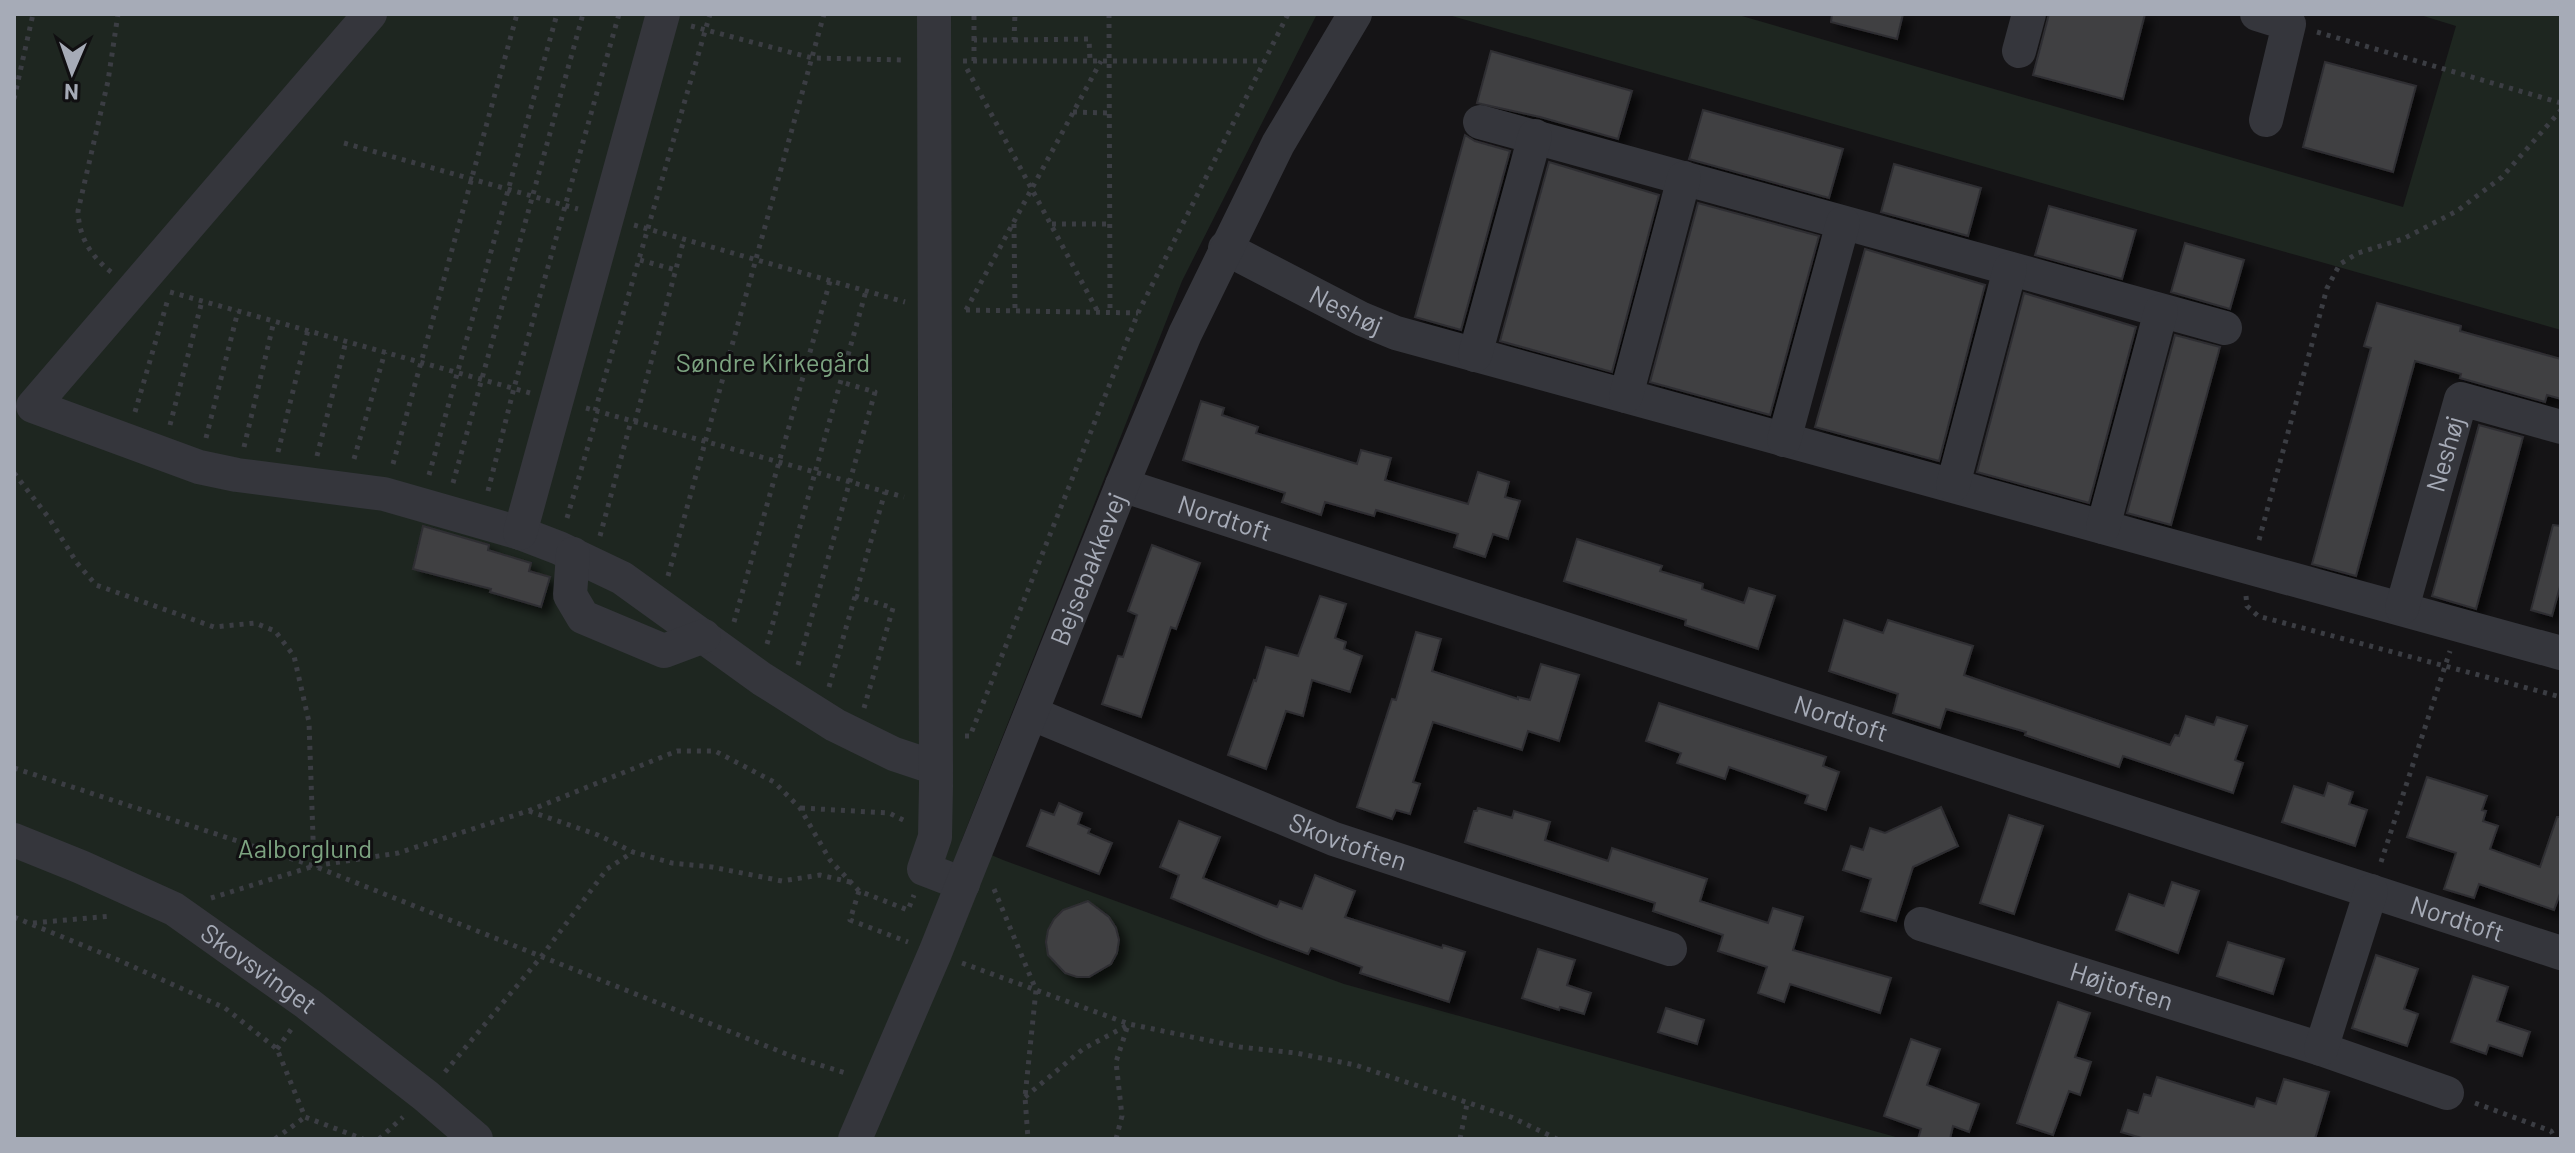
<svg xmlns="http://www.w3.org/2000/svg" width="2575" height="1153" font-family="Barlow,sans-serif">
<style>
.green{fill:#1e2620}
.building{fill:#3f3f43;stroke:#2f2e32;stroke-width:2;filter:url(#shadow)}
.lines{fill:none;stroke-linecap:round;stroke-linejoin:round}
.path{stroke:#3b3d43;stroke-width:5;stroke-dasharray:4 6;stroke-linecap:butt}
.minor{stroke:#35363c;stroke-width:34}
.labels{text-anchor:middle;stroke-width:6;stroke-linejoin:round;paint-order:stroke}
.street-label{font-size:26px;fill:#a6abb7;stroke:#100f11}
.park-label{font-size:26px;fill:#7ca380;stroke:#100f11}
</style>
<defs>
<filter id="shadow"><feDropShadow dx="7" dy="7" stdDeviation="4" flood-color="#0009"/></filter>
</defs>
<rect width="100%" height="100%" fill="#151416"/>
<path class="green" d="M14,14H1317L1182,281L961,842L1003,860L1344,984L1903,1139H14Z
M1445,14H1735L2403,207L2456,26L2417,14H2561V330Z"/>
<path class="building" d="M1832,14H1903L1897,39L1831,22Z
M2049,14H2145L2123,99L2033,75Z
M1491,51L1632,91L1618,139L1540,117L1477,103Z
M2325,62L2416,86L2393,172L2303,147Z
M1703,110L1843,149L1829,198L1689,159Z
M1465,135L1475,141L1510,151L1461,330L1415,317Z
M1549,162L1659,195L1612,372L1500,341Z
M1894,164L1981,188L1968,236L1881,212Z
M1698,203L1819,236L1770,415L1650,382Z
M2049,206L2136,230L2122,279L2035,255Z
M2185,243L2244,260L2230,309L2171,292Z
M1865,249L1985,285L1939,461L1815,427Z
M2024,293L2136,327L2089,503L1977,472Z
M2377,303L2461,326L2460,331L2561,359V399L2547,395L2545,402L2460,378L2461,374L2415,361L2356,576L2312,564L2371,348L2364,346Z
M2175,335L2220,347L2171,525L2127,513Z
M1201,401L1224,408L1222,415L1258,427L1256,433L1357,464L1361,450L1391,458L1385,480L1468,504L1478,472L1509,482L1505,497L1520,501L1508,539L1493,534L1485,557L1454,547L1458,534L1376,510L1374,516L1325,502L1321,515L1282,502L1285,493L1183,460Z
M2479,425L2523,437L2476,609L2432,596Z
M2553,525L2561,526V583L2552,616L2531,610Z
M423,526L489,545L488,550L531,563L529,571L550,577L541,607L490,592L491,589L413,569Z
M1577,539L1662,566L1660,571L1703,584L1702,589L1744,603L1749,588L1775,596L1758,649L1685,625L1686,620L1564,581Z
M1152,545L1200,563L1176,629L1171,627L1141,717L1102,704L1118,656L1123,657L1137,615L1128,611Z
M1320,596L1346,604L1335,638L1346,642L1344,649L1362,656L1350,692L1312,680L1303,716L1286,711L1266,769L1228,755L1254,680L1256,681L1266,647L1298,656Z
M1844,620L1883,633L1888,620L1973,646L1964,675L2170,745L2175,735L2179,736L2186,716L2214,725L2217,717L2247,726L2235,760L2243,763L2233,793L2123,756L2119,767L2025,735L2026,732L1946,709L1940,728L1893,713L1898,694L1829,671Z
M1416,632L1441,639L1432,671L1518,699V697L1530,700L1541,664L1579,675L1559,741L1528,731L1522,750L1433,722L1413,782L1420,784L1410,814L1396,810L1392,819L1357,807L1392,699L1396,700Z
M1659,703L1826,757L1823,766L1839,772L1826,810L1805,803L1808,795L1729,767L1725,779L1677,763L1681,753L1646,741Z
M2427,777L2487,796L2482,810L2486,811L2483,821L2498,826L2490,849L2540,867L2557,817H2561V891L2554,910L2479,884L2474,898L2444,889L2456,853L2407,837Z
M2328,783L2353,792L2349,804L2367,810L2355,846L2282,822L2294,786L2324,796Z
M1059,803L1082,813L1078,824L1090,829L1088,833L1112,843L1099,874L1027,846L1041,810L1054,815Z
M1941,807L1958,846L1913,867L1896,921L1861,911L1871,879L1843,870L1851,846L1863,850L1870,828L1885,833Z
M1478,808L1512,818L1514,811L1550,822L1545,840L1608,861L1612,848L1707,879L1700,901L1768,923L1773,908L1803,917L1793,950L1891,978L1880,1013L1790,984L1784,1002L1758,993L1767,967L1718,951L1723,935L1653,911L1655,903L1465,842L1474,811H1477Z
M2009,815L2043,826L2014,914L1980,903Z
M1179,821L1220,837L1203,878L1277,907L1280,901L1302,909L1315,875L1355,891L1345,917L1442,948L1443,945L1465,952L1449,1002L1360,973L1362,967L1311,948L1308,954L1265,938L1171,898L1179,875L1160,867Z
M2172,882L2199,891L2178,953L2116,930L2129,894L2164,906Z
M1088,901L1109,917L1116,928L1119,940L1117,953L1111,964L1089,977H1077L1065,973L1048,955L1046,942L1048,930L1054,919L1063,910Z
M2228,942L2284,959L2273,994L2217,976Z
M1538,949L1575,960L1567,985L1591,993L1584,1014L1560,1007L1559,1010L1522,998Z
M2376,955L2418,969L2404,1009L2418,1014L2407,1046L2352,1028Z
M2473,976L2508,987L2497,1021L2530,1032L2522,1056L2489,1045L2486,1054L2451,1042Z
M2058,1002L2090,1013L2075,1057L2091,1062L2080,1095L2069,1091L2053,1135L2017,1123Z
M1666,1008L1704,1020L1697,1044L1658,1032Z
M1911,1039L1940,1049L1927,1085L1979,1104L1969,1132L1953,1126L1950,1139H1918L1921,1129L1884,1116Z
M2157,1077L2254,1107L2257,1098L2276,1104L2284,1079L2329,1092L2315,1139H2145L2121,1132L2128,1110L2138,1113L2144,1094L2151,1096Z"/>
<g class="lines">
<path class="path" d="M1109,14L1110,312
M691,26L812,58L905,60
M2317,32L2561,103
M974,40V14
M1014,40L1089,39L1090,61
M963,61H1264
M974,61V40H1014L1015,14
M967,69L1098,312
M14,99L33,14
M1073,112L1110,113
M344,143L578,209
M1014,224L1015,311
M1052,224H1110
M634,225L905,302
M640,260L676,270
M111,272C91,256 79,238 78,211L108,81L118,14
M170,292L530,393
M966,310L1138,313
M966,310L1101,61
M586,408L904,497
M595,411L710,14
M135,412L168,299
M635,422L684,239
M170,425L202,301
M206,438L238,311
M244,447L274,321
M278,452L308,330
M317,456L346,341
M354,459L385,352
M393,464L517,14
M14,473L49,518L77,563L96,585L214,627L255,623L275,631L294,656L309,722L314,866
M429,475L557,14
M453,483L583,14
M488,491L514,388L619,14
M567,518L598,412
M600,536L631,421
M2259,540L2327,288L2340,264L2358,253L2403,239L2457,211L2502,177L2561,110
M668,576L824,14
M855,596L893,608L864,708
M2246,596L2247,606L2258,616L2561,697
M734,622L830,281
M767,644L866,291
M798,665L875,392L841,382
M829,687L885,492
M965,736H970L1138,313L1288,14
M14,768L314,866L794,1057L849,1074
M801,808L889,813L905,821
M529,811L598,835L633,852L672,863L712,867L782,881L820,875L850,882
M2381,862L2450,651
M994,889L1036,990L1025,1097L1028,1139
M859,891L850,920L908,942
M211,898L314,866L398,853L528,811L677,751H715L774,782L800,808L830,860L859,891L908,910L914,895
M14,917L116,959L225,1008L277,1049L305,1117L363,1139
M33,923L111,916
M962,963L1129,1024L1240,1047L1296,1053L1355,1065L1511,1117L1557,1139
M277,1049L292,1028
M445,1072L541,957L607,869L633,852
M1025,1097L1083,1049L1128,1025
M2475,1103L2551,1131L2555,1139
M275,1139L305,1117
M379,1139L403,1117
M1116,1139L1122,1116L1116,1062L1128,1025
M1460,1139L1467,1104"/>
<g class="minor">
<path d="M370,14L33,406L199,467L237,475L384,494L520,533L559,548L622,578L762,679L835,725L894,754L936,768"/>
<path d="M934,14L936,786L935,837L924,869L963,884"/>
<path d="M2257,14L2289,24L2266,120"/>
<path d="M2019,51L2029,14"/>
<path d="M1480,122L2225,328"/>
<path id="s1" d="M1225,248L1362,319L1396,333L2561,653"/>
<path d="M1475,355L1535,136"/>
<path d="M1626,396L1684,178"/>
<path d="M1784,440L1843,223"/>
<path id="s2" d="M1122,485L2561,953"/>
<path d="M1953,485L2010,269"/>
<path d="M2103,527L2161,311"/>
<path d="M520,533L663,14"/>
<path d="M573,554L570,595L583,617L664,651L704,636"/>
<path id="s3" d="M2402,608L2461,399L2561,427"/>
<path id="s4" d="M1033,714L1334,839L1670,949"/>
<path id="s5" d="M14,840L81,867L174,909L308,1004L426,1096L476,1139"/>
<path id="s6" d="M1921,924L2321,1049L2447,1093"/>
<path d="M2321,1049L2371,891"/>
<path id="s7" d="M855,1139L935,953L1122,485L1185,334L1278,144L1355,14"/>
</g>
</g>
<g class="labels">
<g class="street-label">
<text dy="9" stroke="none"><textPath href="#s1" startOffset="136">Neshøj</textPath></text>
<text dy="9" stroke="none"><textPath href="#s3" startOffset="160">Neshøj</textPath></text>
<text dy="9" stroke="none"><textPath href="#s2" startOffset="108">Nordtoft</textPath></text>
<text dy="9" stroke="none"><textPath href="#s7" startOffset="616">Bejsebakkevej</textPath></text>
<text dy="9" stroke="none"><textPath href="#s2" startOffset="756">Nordtoft</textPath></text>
<text dy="9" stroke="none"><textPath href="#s4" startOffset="340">Skovtoften</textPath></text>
<text dy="9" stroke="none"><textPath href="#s2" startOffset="1404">Nordtoft</textPath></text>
<text dy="9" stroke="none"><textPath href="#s5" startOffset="278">Skovsvinget</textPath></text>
<text dy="9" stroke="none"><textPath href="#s6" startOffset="210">Højtoften</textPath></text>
</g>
<g class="park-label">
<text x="773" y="372">Søndre Kirkegård</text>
<text x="305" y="858">Aalborglund</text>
</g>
</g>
<rect width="2575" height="1153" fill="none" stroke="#a6abb7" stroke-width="32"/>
<g transform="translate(72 72) rotate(182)" stroke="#100f11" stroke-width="6" paint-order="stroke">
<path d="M0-6L14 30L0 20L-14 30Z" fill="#a6abb7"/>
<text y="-12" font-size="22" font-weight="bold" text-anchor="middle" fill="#a6abb7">N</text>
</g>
</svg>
